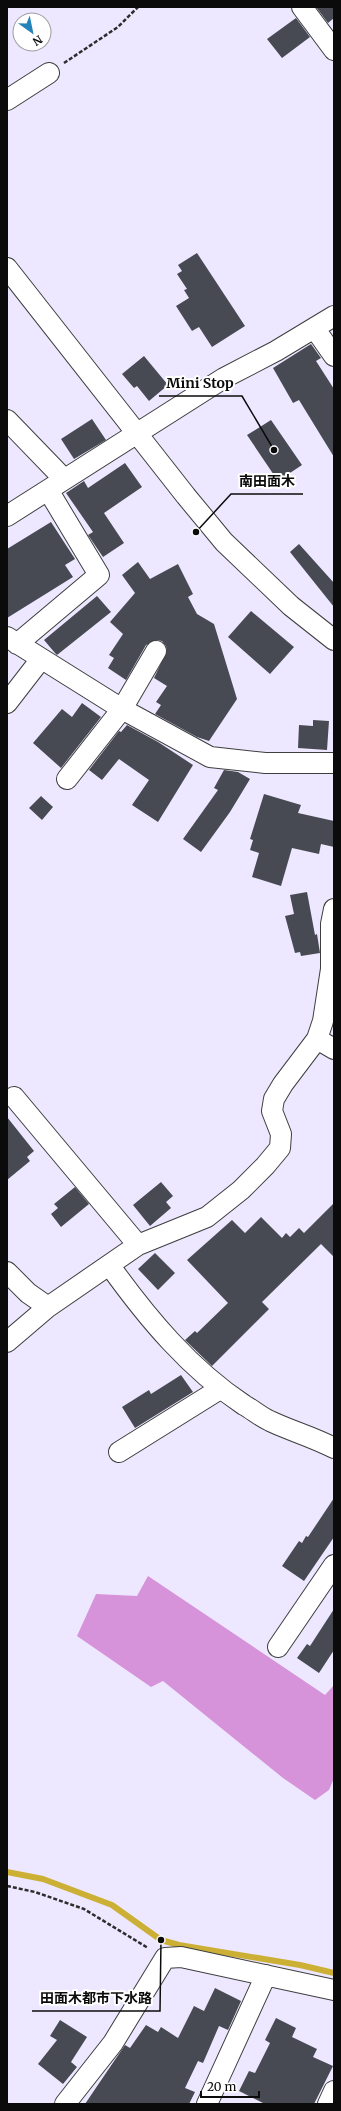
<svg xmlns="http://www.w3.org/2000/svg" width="341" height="2111" font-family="Merriweather,'Noto Sans JP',serif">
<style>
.forest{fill:#d693d9}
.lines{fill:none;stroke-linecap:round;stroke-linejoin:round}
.stream{stroke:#ccb035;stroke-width:6}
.building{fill:#474a53}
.minor-casing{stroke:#3e3e3e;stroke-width:22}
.path{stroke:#2d2d2d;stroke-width:2.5;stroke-dasharray:4 2;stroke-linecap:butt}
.minor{stroke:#fff;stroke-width:20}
.leader{fill:none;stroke:#0b0b0b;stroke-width:1.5}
.callout-dot{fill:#0b0b0b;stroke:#fff;stroke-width:1.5}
.callout-label{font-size:14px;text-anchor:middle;font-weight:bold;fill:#0b0b0b;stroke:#fff;stroke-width:4;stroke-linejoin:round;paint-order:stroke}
</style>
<rect width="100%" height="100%" fill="#ede8ff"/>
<path class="forest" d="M148,1576L325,1695L334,1685V1778L329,1790L315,1800L283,1778L163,1681L151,1687L77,1636L96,1594L137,1596Z"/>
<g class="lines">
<path class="stream" d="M7,1872L43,1879L112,1905L161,1940L179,1945L300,1965L334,1973"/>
</g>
<path class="building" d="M316,7H334V18L328,23Z
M296,18L310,37L282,58L267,39Z
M197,253L245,326L212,347L199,327L192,331L176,306L189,298L184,290L187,289L177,274L182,271L178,265Z
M311,344L321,358L316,361L334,389V457L299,400L293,403L273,368Z
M144,356L168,385L149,401L137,386L134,388L122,374Z
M92,419L106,440L74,459L61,439Z
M271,420L302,465L278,481L247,435Z
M125,463L142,487L104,513L124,543L103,557L88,535L93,532L66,493L84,481L88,488Z
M51,522L75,559L65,565L73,577L7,618V549Z
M299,544L334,583V607L290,552Z
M138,562L150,579L178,564L193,594L188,597L197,614L214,624L237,699L209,741L197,737L155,714L161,705L156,702L167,686L154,678L167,651L166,646L162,641L156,640L146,645L126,680L108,668L114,658L109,655L123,634L110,622L135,593L122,575Z
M97,596L111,612L57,655L55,653L44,640Z
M251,611L294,647L270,674L228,637Z
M82,703L101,717L61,768L33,743L62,709L72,717Z
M313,720L329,721L327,750L298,748L299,725L313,726Z
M127,725L158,742L193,765L158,822L132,805L149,780L119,759L102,780L89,770L119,731L121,732Z
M224,770L238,772L250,779L230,812L201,852L183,839L218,790L214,788Z
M264,794L301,805L298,813L334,821V847L321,844L319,854L292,848L281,886L252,877L259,853L250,850L253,840L250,839Z
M41,796L53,807L42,820L29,808Z
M307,892L315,935L317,934L320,953L301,956L300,952L295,953L285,916L294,914L290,895Z
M7,1117L34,1151L27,1157L30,1161L7,1180Z
M161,1182L173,1196L166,1202L171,1208L150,1226L133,1205Z
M75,1187L89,1204L61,1227L51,1214L58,1208L54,1204Z
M334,1203V1257L321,1244L262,1302L269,1309L212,1366L185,1340L195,1331L197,1333L228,1303L187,1260L232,1220L245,1233L261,1217L282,1238L286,1233L290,1237L299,1228L304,1233Z
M155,1253L175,1273L158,1290L138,1269Z
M181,1375L193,1392L135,1428L122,1407L149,1390L151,1394Z
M334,1498V1537L304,1581L282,1566L299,1541L302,1543L306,1536L308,1537Z
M334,1609V1650L319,1673L297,1658L307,1644L310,1646Z
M215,1988L241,2001L228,2030L219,2026L203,2063L198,2061L185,2088L195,2092L189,2104H85L125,2045L130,2048L146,2025L158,2032L161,2027L178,2038L194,2006L204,2011Z
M276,2018L296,2028L292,2037L317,2049L313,2057L333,2066L314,2104H265L239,2091L249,2071L255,2073L270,2043L265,2040Z
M60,2020L87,2037L71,2062L77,2067L63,2084L38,2064L57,2040L50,2036Z"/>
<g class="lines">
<g class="minor-casing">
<path id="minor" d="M302,7L334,50
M7,100L49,73
M7,268L186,496L224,542L291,606L334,640
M315,329L334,356
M7,420L64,479
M7,516L224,378L276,351L334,316
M7,637L122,709L210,757L265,763H334
M17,644L99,575L48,490
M7,703L41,659
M67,779L122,709L156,651
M317,1039L334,1049
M14,1097L138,1245
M110,1266C148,1319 190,1369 244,1405C253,1410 261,1417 270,1421C291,1431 313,1437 334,1448
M7,1272L28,1293L48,1307
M7,1342L48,1307L138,1245L207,1217L241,1190L265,1166L280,1148L281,1134L272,1111L274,1099L283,1084L317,1039L323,1021L331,969V924L334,909
M119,1452L220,1389
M278,1647L334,1565
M65,2104L113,2043L165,1958L181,1957L334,1990
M207,2104L266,1975
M328,2104L334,2091"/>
</g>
<path class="path" d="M64,63L118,27L138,7
M7,1886L35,1892L84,1909L148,1948"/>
<use href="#minor" class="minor"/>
</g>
<path class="leader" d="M274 450L242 396H159M196 532L231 494H303M161 1940L160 2011H32"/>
<g class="callout-dot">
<circle cx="274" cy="450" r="4"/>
<circle cx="196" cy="532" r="4"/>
<circle cx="161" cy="1940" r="4"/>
</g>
<g class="callout-label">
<text x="200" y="388">Mini Stop</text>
<text x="267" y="486">南田面木</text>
<text x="96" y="2003">田面木都市下水路</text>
</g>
<rect width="341" height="2111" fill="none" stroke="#0b0b0b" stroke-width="16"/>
<g transform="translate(32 32) rotate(147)"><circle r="19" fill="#ffffff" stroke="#9d9d9d"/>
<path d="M0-3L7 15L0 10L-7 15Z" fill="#2483b9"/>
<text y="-6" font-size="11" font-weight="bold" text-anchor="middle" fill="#0b0b0b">N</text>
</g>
<path d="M201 2091v6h58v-6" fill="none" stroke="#0b0b0b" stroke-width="2"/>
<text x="207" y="2091" font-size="12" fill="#0b0b0b" stroke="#ffffff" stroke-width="3" paint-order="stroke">20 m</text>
</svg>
